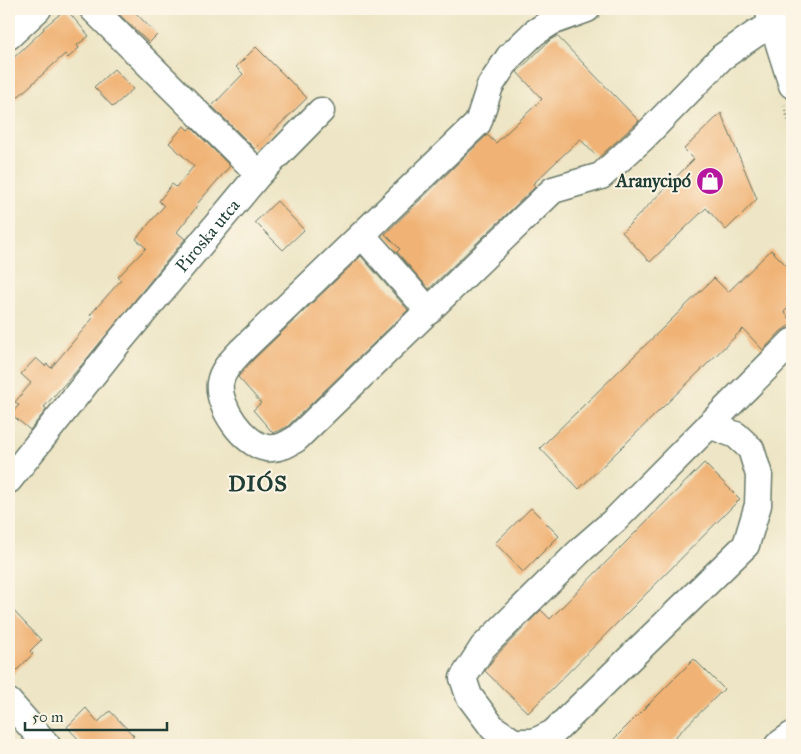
<svg xmlns="http://www.w3.org/2000/svg" width="801" height="754" font-family="'IM FELL Great Primer',serif">
<style>
.building{fill:#f0b274}
.lines{fill:none;stroke-linecap:round;stroke-linejoin:round}
.minor-casing{stroke:#677867;stroke-width:29}
.path{stroke:#677867;stroke-width:3;stroke-dasharray:1 4;stroke-linecap:butt}
.minor{stroke:#fff;stroke-width:26}
.labels{text-anchor:middle;stroke-width:4;stroke-linejoin:round;paint-order:stroke}
.poi-label{font-size:18px;font-weight:bold;fill:#1f3d34;stroke:#fcf5e5;text-anchor:end}
.street-label{font-size:18px;fill:#1f3d34;stroke:#fcf5e5}
.district-label{font-size:22px;font-weight:bold;letter-spacing:1px;fill:#1f3d34;stroke:#fcf5e5}
</style>
<rect width="100%" height="100%" fill="#fcf5e5"/>
<filter id="ink" filterUnits="userSpaceOnUse"><feTurbulence type="fractalNoise" baseFrequency=".02" numOctaves="2"/><feDisplacementMap in="SourceGraphic" scale="10" xChannelSelector="R" yChannelSelector="G"/><feConvolveMatrix kernelMatrix="1 2 1 2 8 2 1 2 1" color-interpolation-filters="sRGB"/></filter>
<filter id="wash" filterUnits="userSpaceOnUse"><feTurbulence type="fractalNoise" baseFrequency=".0096" numOctaves="4" result="noise"/><feDisplacementMap in="SourceGraphic" scale="20" xChannelSelector="R" yChannelSelector="G"/><feGaussianBlur stdDeviation="1.12" result="paint"/><feColorMatrix in="noise" values="0 0 0 0 0 0 0 0 0 0 0 0 0 0 0 0 0 1.4 0 .05"/><feComposite in="paint" operator="in"/></filter>
<g filter="url(#wash)">
<rect width="100%" height="100%" fill="#ede5c5"/>
<g id="blocks">
<path class="building" d="M66,9L89,36L77,45L79,48L68,58L65,54L9,105V62L44,29L43,28Z
M114,9H132L157,35L149,43Z
M557,36L639,121L598,158L580,139L533,184L535,187L429,289L397,252L400,249L385,234L487,135L496,143L542,99L517,72L550,40Z
M256,47L307,98L255,149L212,106L243,74L236,67Z
M114,69L133,89L113,107L94,87Z
M721,113L757,199L726,230L706,208L650,262L622,232L694,159L684,149Z
M184,126L188,130L191,127L230,166L197,204L198,205L177,232L185,239L80,367L44,407L47,409L30,430L11,414L19,405L15,402L31,383L21,374L36,358L45,366L47,364L51,368L93,318L90,315L121,280L118,277L146,248L136,239L164,206L159,201L172,184L176,187L194,166L169,143Z
M277,201L304,230L283,250L255,222Z
M771,250L792,271V304L784,312L792,321V324L781,331L763,350L743,329L579,489L540,448L714,278L728,292Z
M361,256L408,310L287,427L273,433L253,410L261,403L238,377L252,361Z
M704,463L740,499L528,713L485,671L495,657L541,610L550,619Z
M531,508L559,536L523,572L495,543Z
M9,606L41,640L30,651L33,654L9,678Z
M694,659L724,689L667,745H608Z
M86,708L98,722L110,711L134,736L124,745H84L67,727Z"/>
</g>
</g>
<g filter="url(#ink)">
<use href="#blocks" fill-opacity="0" stroke="#677867" stroke-width="1"/>
<g class="lines">
<g class="minor-casing">
<g id="minor">
<path d="M587,9L551,22L534,33L509,57L490,86L478,123L241,351C232,361 222,370 220,383C217,406 244,445 267,448C279,449 286,445 296,439L553,190L601,176L644,137L722,57L755,34L773,25"/>
<path d="M768,9L792,85"/>
<path d="M9,36L38,9"/>
<path d="M259,174L321,111"/>
<path d="M362,235L429,311"/>
<path d="M709,425L736,435L751,449L759,475L758,505L746,545L553,733L534,742H514L493,728L469,696L463,678L483,647L583,548L615,520L792,342"/>
<path id="s1" d="M9,480L118,343L259,174L93,9"/>
<path d="M9,702L47,745"/>
<path d="M778,745L792,735"/>
</g>
</g>
<path class="path" d="M784,105L792,131"/>
<use href="#minor" class="minor"/>
</g>
</g>
<defs>
<g id="shop-disc" transform="scale(1.4375)"><circle r="9.5" fill="#b5179e" stroke="#fcf5e5"/><path d="M-5-2.5h2.3a2.7 3.5 0 0 1 5.4 0H5L5.5 6h-11ZM-1.5-2.5h3a1.5 2.3 0 0 0-3 0Z" fill="#fff"/></g>
</defs>
<g fill-rule="evenodd">
<use href="#shop-disc" x="710" y="181"/>
</g>
<g class="labels">
<g class="poi-label">
<text x="691" y="187">Aranycipó</text>
</g>
<g class="street-label">
<text dy="6" stroke="none"><textPath href="#s1" startOffset="315">Piroska utca</textPath></text>
</g>
<g class="district-label">
<text x="258" y="491">DIÓS</text>
</g>
</g>
<rect width="801" height="754" fill="none" stroke="#fcf5e5" stroke-width="30"/>
<path d="M25 722v8h142v-8" fill="none" stroke="#1f3d34" stroke-width="2.5"/>
<text x="32" y="722" font-size="15" fill="#1f3d34" stroke="#fcf5e5" stroke-width="4" paint-order="stroke">50 m</text>
</svg>
